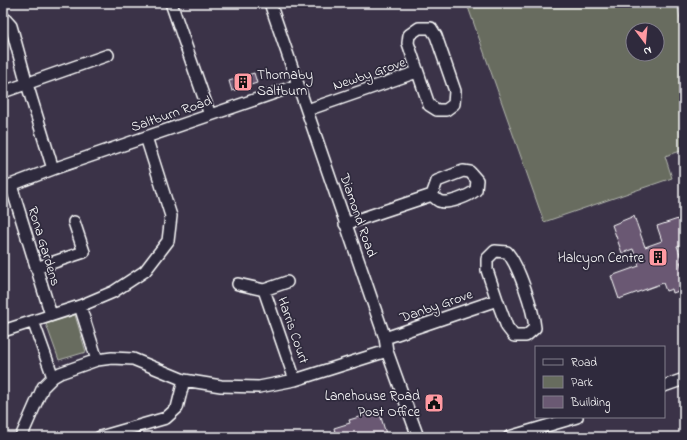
<svg xmlns="http://www.w3.org/2000/svg" width="687" height="440" font-family="'Indie Flower',sans-serif">
<style>
.green{fill:#676c5e;stroke:#b3b6ae;fill-rule:evenodd}
.building{fill:#6a5973;stroke:#fff}
.lines{fill:none;stroke-linecap:round;stroke-linejoin:round}
.minor-casing{stroke:#fff;stroke-width:14}
.minor{stroke:#2f2a3d;stroke-width:11}
.labels{text-anchor:middle;stroke-width:3.5;stroke-linejoin:round;paint-order:stroke}
.street-label{font-size:14px;fill:#fff;stroke:#2f2a3d}
.poi-label{font-size:14px;fill:#fff;stroke:#2f2a3d;text-anchor:end}
</style>
<rect width="100%" height="100%" fill="#3b3348"/>
<filter id="ink" filterUnits="userSpaceOnUse"><feTurbulence type="fractalNoise" baseFrequency=".025" numOctaves="2"/><feDisplacementMap in="SourceGraphic" scale="8" xChannelSelector="R" yChannelSelector="G"/><feConvolveMatrix kernelMatrix="1 2 1 2 8 2 1 2 1" color-interpolation-filters="sRGB"/></filter>
<g filter="url(#ink)">
<path class="green" d="M469,3H677L684,41V150L665,156L672,178L544,222L468,7ZM633,30H657V54H633Z
M75,315L86,352L59,360L46,324Z"/>
<path class="building" d="M254,73L257,83L232,91L229,81Z
M634,216L645,247L662,241L657,226L684,217V244L677,246L683,262H680L684,273V289L673,293L672,289L666,291L663,283L619,299L611,276L639,266L633,249L622,253L612,225Z
M379,411L387,437H336L334,428L350,423L349,420Z"/>
<g class="lines">
<g class="minor-casing">
<path id="minor" d="M171,3L210,115
M270,3L385,338L387,351L418,437
M3,17L11,26L13,33L27,84L53,169
M419,28H431L436,36L455,91L454,104L446,110H437L429,105L408,43L409,35Z
M3,92L108,55
M307,110L417,72
M463,171L470,172L477,180L476,190C469,196 448,205 439,201C437,200 434,197 432,195L437,181Z
M11,185L51,315
M3,188L53,169L298,85
M345,224L432,195
M36,268L84,252L74,222
M238,284L264,290L287,282
M264,290L295,380
M80,306L97,360
M33,321L53,377
M3,331L80,306L113,292L145,271L168,241L171,216L146,137
M385,338L497,300L507,327L514,336H526L535,328C533,309 519,266 507,252L495,251L487,259V270L497,300
M664,386L684,379
M21,437L43,387L53,377L60,373L97,360L112,358L133,359L184,380L221,386L259,387L295,380L387,351
M100,437L166,418L177,408L184,380
M509,437L577,417"/>
</g>
<use href="#minor" class="minor"/>
</g>
</g>
<defs>
<g id="building-square" transform="scale(1)"><rect x="-9" y="-9" width="18" height="18" rx="4" fill="#ff9aa2" stroke="#2f2a3d"/><path d="M-4-6H4V6H1V3H-1V6H-4ZM-2.5-4.3h1.7v1.8h-1.7ZM.8-4.3h1.7v1.8H.8ZM-2.5-1h1.7V.8h-1.7ZM.8-1h1.7V.8H.8Z" fill="#111"/></g>
<g id="civic-square" transform="scale(1)"><rect x="-9" y="-9" width="18" height="18" rx="4" fill="#ff9aa2" stroke="#2f2a3d"/><path d="M-.6-6.5H3V-4.5H.6V-3L4-1V1h2V6H-6V1h2V-1L-.6-3ZM-1.2 2.5V6h2.4V2.5Z" fill="#111"/></g>
</defs>
<g fill-rule="evenodd">
<use href="#building-square" x="243" y="82"/>
<use href="#building-square" x="658" y="257"/>
<use href="#civic-square" x="434" y="403"/>
</g>
<g class="labels">
<g class="street-label">
<text transform="translate(369 73) rotate(-19)" y="5">Newby Grove</text>
<text transform="translate(171 113) rotate(-19)" y="5">Saltburn Road</text>
<text transform="translate(359 215) rotate(71)" y="5">Diamond Road</text>
<text transform="translate(45 246) rotate(73)" y="5">Rona Gardens</text>
<text transform="translate(436 305) rotate(-19)" y="5">Danby Grove</text>
<text transform="translate(294 330) rotate(71)" y="5">Harris Court</text>
</g>
<g class="poi-label">
<text x="257" y="79" text-anchor="start">Thornaby<tspan x="257" dy="16">Saltburn</tspan></text>
<text x="644" y="262">Halcyon Centre</text>
<text x="420" y="400">Lanehouse Road<tspan x="420" dy="16">Post Office</tspan></text>
</g>
</g>
<rect width="687" height="440" fill="none" stroke="#2f2a3d" stroke-width="16"/>
<rect x="8" y="8" width="671" height="424" fill="none" stroke="#fff" stroke-width="1.5" filter="url(#ink)"/>
<rect x="535" y="346" width="130" height="72" fill="#2f2a3d" stroke="#827f8b"/>
<rect x="543" y="359" width="20" height="6" fill="#2f2a3d" stroke="#827f8b"/>
<text x="571" y="366" font-size="12" fill="#ffffff">Road</text>
<rect x="543" y="376" width="20" height="12" fill="#676c5e" stroke="#827f8b"/>
<text x="571" y="386" font-size="12" fill="#ffffff">Park</text>
<rect x="543" y="396" width="20" height="12" fill="#6a5973" stroke="#827f8b"/>
<text x="571" y="406" font-size="12" fill="#ffffff">Building</text>
<g transform="translate(645 42) rotate(164)"><circle r="19" fill="#2f2a3d" stroke="#827f8b"/>
<path d="M0-3L7 15L0 10L-7 15Z" fill="#ff9aa2"/>
<text y="-6" font-size="11" font-weight="bold" text-anchor="middle" fill="#ffffff">N</text>
</g>
</svg>
